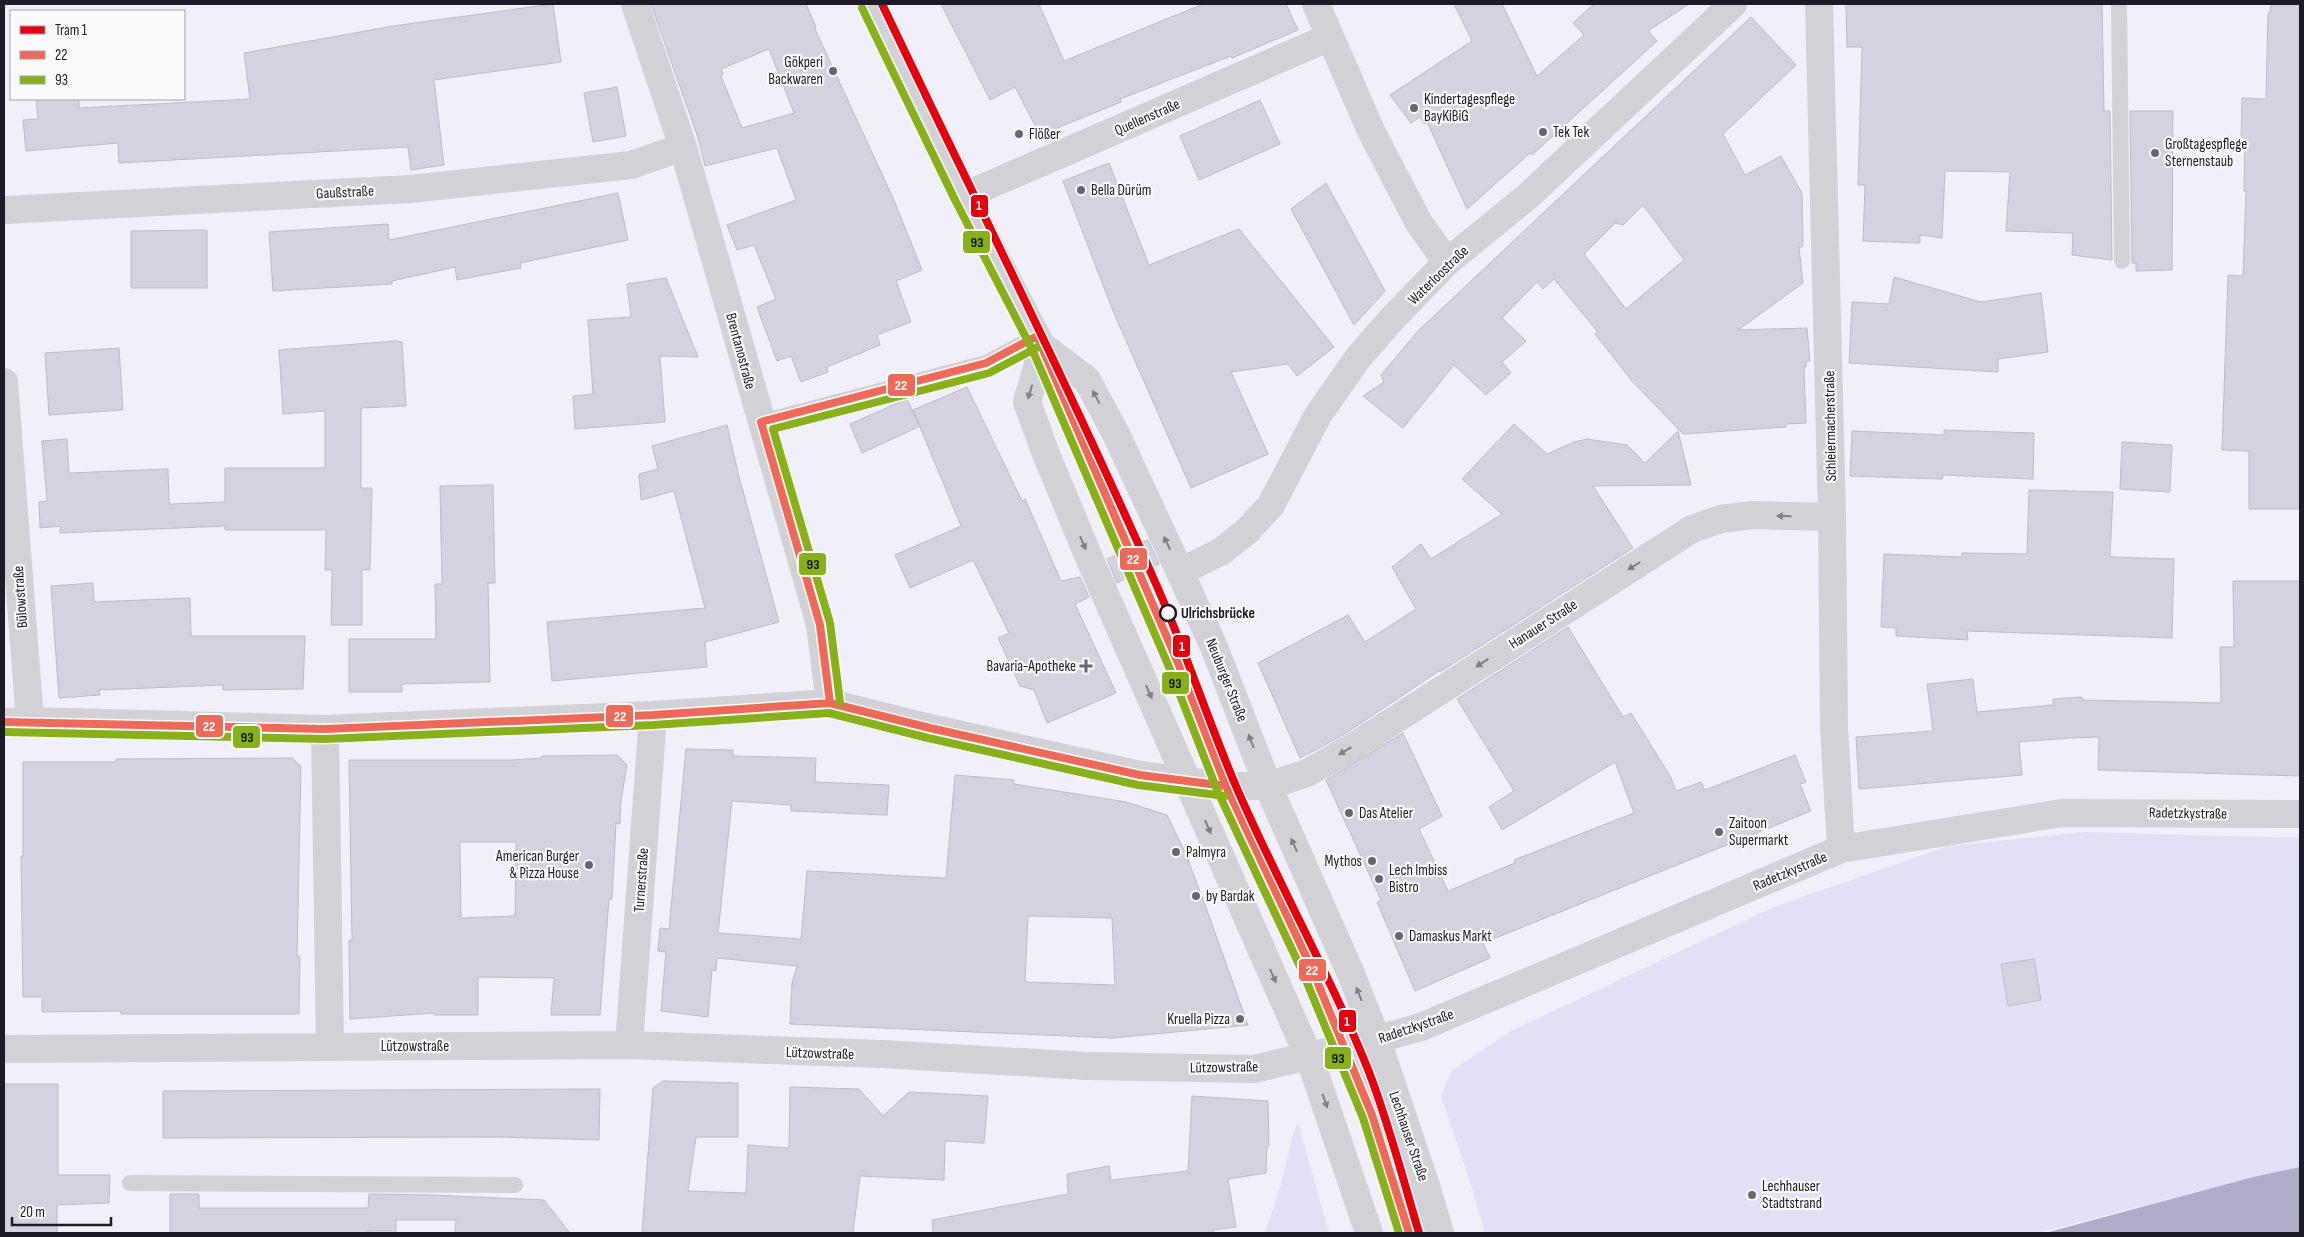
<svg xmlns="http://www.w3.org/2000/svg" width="2304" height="1237" font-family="'Sofia Sans Condensed',sans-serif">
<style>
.green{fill:#e2e0f7}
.water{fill:#afacca}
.building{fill:#d3d2de;stroke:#bcbbc6;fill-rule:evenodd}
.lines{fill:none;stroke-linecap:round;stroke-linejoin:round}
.service{stroke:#d2d1d5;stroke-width:16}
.minor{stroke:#d2d1d5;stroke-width:28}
.tertiary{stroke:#d2d1d5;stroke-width:28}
.bus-1-casing{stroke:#fafafa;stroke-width:11}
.bus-2-casing{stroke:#fafafa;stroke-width:11}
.bus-1{stroke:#ed6a5a;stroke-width:8}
.bus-2{stroke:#88b01b;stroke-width:8}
.tram-1-casing{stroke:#fafafa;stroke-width:11}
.tram-1{stroke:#e3000f;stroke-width:8}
.oneway{fill:#807f87}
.poi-dot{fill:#666571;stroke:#fafafa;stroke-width:2}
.stop-dot{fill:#fafafa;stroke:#1c1b27;stroke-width:2.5}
.labels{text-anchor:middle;stroke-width:4.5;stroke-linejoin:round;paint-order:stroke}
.poi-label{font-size:15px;fill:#1c1b27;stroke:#fafafa;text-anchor:start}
.street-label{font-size:15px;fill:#1c1b27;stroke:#fafafa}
.stop-label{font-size:15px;font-weight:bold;fill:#1c1b27;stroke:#fafafa;text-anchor:start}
.line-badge{stroke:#fafafa;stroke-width:2}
.badge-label{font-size:14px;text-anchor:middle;font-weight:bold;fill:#fff}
.pale-badge-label{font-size:14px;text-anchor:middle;font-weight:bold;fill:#111}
</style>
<rect width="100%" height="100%" fill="#f0effa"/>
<path class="green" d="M2086,832L2300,838V1167L2253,1177L2037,1233H1485L1468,1175L1441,1097L1451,1071L1511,1031L1774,907L1948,846Z
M1298,1123L1329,1233H1265L1281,1184L1293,1134Z"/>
<path class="water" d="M2300,1167V1233H2045L2253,1177Z"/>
<path class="building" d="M553,4L561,62L434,80L444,165L411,170L408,147L119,163L118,143L26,151L23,120L38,119L36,99H79V108L250,99L244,53L393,26Z
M651,4H806L816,27L815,29L893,198L922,270L896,281L911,322L877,335L880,345L827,367L828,372L801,382L791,356L777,361L757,307L776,299L754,245L737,250L727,225L796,200L777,148L705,166L698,138ZM769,49L794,113L742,128L721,76L723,74L721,69Z
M941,4H1039L1064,61L1203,4H1286L1298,30L1232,58L1231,56L1120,99L1121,102L1040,135L1015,87L990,100Z
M1454,4H1502L1537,76L1584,35L1573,23L1594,4H1689L1648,31L1657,41L1532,155L1530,153L1467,209L1427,122L1424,124L1420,117L1411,123L1390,95L1472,41Z
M1846,4H2102L2104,111H2110L2112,260L2072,255L2073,233L2006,231L2010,172L1945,171L1942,238L1920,235V243L1863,241L1865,185H1858L1862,47H1847Z
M2271,4H2300V509H2249V451L2222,450L2228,275L2243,276L2246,191H2244L2245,140H2241L2242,98L2266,99L2268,13H2270Z
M1751,17L1796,65L1723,134L1745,175L1781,156L1802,193L1803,246L1799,248L1803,283L1738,330L1807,328L1810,361H1806V367H1804L1806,423L1786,424V427L1683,434L1632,381L1595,334L1598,332L1554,279L1543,289L1537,282L1502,318L1526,341L1502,362L1511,373L1486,395L1454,365L1403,428L1363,396L1384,382L1381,375L1418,331ZM1643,205L1684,260L1626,309L1584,254L1615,223L1623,225Z
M617,87L626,136L593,142L584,93Z
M1260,100L1280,144L1199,180L1180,136Z
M2130,111H2173L2172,270L2136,271V263H2132Z
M1109,163L1149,265L1239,229L1334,347L1297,376L1288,364L1231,372L1268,454L1191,488L1113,311L1063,181Z
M1326,183L1385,291L1354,325L1291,209Z
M618,193L628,240L520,263L521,268L457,280L455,267L392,281V284L273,291L269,232L388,224L389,240Z
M207,230V288H131V231Z
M1894,277L1981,302L2041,293L2048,352L1998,359V372L1849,363L1852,302L1889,304Z
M666,278L698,357L660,356L665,422L575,429L573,396L593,394L588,320L631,317L627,284Z
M396,341L402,342L406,406L361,408V488H372L370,570H362V625H331L332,570H325L326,530H225V526L60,533V526L40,528L39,502L47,501L42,441L67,439L69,473L168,469L169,504L225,502V468H325V411L283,414L279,350Z
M119,348L123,410L49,415L45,353Z
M967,387L1022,501L1025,499L1061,581L1080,577L1089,597L1075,604L1116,693L1047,723L1034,690L1020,686L998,638L1009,633L973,560L910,588L895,555L961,526L913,410Z
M907,399L920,426L862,453L850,424Z
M1514,424L1547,454L1574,442L1587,439L1627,445L1645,463L1678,431L1691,485L1593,486L1633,548L1440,672L1439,671L1340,737L1300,758L1258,663L1348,615L1365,642L1416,609L1392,567L1421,544L1431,559L1502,514L1462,479Z
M727,425L738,473L779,622L705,642L707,667L552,681L547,622L705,608L674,491L641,500L639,474L658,469L652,446Z
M1944,430L2034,433L2033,479L1943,475L1942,479L1850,476L1852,431L1944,435Z
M2122,442L2172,445L2170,492L2120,489Z
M493,485L495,583H488L490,682L402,684V692H349V639H436L435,584H442L440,486Z
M2029,490L2113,492L2110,557L2174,559L2172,638L1967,631L1968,640L1896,636V628L1881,627L1884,554L1962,557V553L2027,554Z
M1148,540L1159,564L1148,568L1138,544Z
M1120,553L1130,576L1117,583L1107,559Z
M2233,581H2300V776L2098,770L2099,737L2070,738L2019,742L2022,775L1859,789L1856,737L1933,731L1927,684L1973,679L1977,712L2053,705V699L2082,697L2083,700L2221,703L2220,647H2234Z
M93,583L94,602L190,598L191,636H305L303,689L223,690V685L99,690L100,695L59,698L51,586Z
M1568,627L1623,717L1631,713L1670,776L1676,791L1701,782L1705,790L1795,755L1806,782L1800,784L1811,811L1483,943L1490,958L1415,991L1377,902L1381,900L1326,780L1403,733L1442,816L1419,829L1448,891L1515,863L1514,860L1634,813L1615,762L1502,830L1489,807L1514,791L1457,699Z
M686,749L733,750V756L816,758L815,782L889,785L887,815L791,811V805L732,801L718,933L801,939L807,871L946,878L955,775L1014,780V784L1126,802L1167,815L1185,852L1208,913L1248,1025L1113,1038L790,1024L792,983L797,966L717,958L716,971L712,970L708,1017L661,1011L666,952L658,951L660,928L669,929ZM1028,916L1112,918L1115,985L1025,982Z
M617,755L627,765L621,800L620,824L616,823L612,899H609L600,1015H551L554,978L478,977V1015H434V1013L350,1019L349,940H352L349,760H512L542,758V756ZM460,842H516L515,916L461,918Z
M292,758L301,766L297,956H300L299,1014H121V1011L42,1012V997H23L21,856H23V762H116V759Z
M2034,959L2041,1000L2008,1006L2001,964Z
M663,1081L738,1083V1137H696L688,1191L746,1193L748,1145L789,1148L790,1087L859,1089L883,1116L909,1092L988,1096L984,1143L945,1141L944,1180L860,1176L853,1233H642L653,1088Z
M4,1084H58V1175H110L109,1203L57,1205V1233H4Z
M600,1089L599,1140L498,1137L163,1138V1091Z
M1192,1096L1268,1101L1269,1146H1267L1266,1173L1228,1179L1236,1227L1213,1230V1233H933L932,1220L1068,1194L1067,1174L1109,1166L1111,1180L1188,1171Z
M170,1194H199V1208H368L369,1194L431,1195L544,1200L570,1233H455L456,1220H396V1231H368V1233H170Z"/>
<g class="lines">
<path class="service" d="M2119,4L2122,261
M1044,352L1178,663L1226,786L1312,969L1372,1115L1409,1233
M761,422L986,363L1037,336
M130,1183L515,1185"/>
<path class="minor" d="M635,4L683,147L813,600L820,625L830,703
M1316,4L1371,131L1419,223L1447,262
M1819,4L1832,517L1834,727L1841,849
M964,196L1330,37
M4,210L411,189L631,165L683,147
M4,382L30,721
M1180,572L1222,551L1247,531L1271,505L1318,415L1358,358L1391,320L1447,262L1528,196L1733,4
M325,729L330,1046
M1268,786L1307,773L1348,750L1692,529L1721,519L1753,515L1832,517
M629,1045L653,715
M4,1049L629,1045L882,1054L1088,1066L1254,1069L1356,1045L1421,1027L1841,849L2062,813L2300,814"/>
<path class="tertiary" d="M871,4L964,196L1041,345L1087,380L1116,434L1180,572L1214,647L1268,786L1351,974L1377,1040L1427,1189L1440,1233
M1041,345L1037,368L1027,402L1046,454L1090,560L1311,1062L1369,1233
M4,722L30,721L325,729L653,715L830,703L930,728L1140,775L1226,786H1268"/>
<g class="bus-1-casing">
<path id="bus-1" d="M1037,336L1178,663L1226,786L1312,969L1372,1115L1409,1233
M761,422L986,363L1037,336
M761,422L820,625L830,703
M4,722L325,729L653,715L830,703L930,728L1140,775L1226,786"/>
</g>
<g class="bus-2-casing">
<path id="bus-2" d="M862,8L955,200L1032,349L1169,667L1217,790L1303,973L1363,1118L1399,1233
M840,702L830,623L773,429L989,373L1042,345
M4,732L325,739L653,725L829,713L928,738L1138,785L1225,796"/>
</g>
<use href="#bus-1" class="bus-1"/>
<use href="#bus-2" class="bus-2"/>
<g class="tram-1-casing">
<path id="tram-1" d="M882,4C974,197 1070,388 1156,584C1185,649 1207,718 1235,784C1277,882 1330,974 1369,1072C1389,1124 1403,1179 1419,1233"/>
</g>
<use href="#tram-1" class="tram-1"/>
</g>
<defs><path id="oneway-solid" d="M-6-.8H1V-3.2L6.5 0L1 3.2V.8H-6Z" transform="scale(1.25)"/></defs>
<g class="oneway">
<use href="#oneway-solid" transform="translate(1030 392) rotate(107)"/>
<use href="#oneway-solid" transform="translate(1096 397) rotate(-118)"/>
<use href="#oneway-solid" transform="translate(1784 516) rotate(-179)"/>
<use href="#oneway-solid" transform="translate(1083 543) rotate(67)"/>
<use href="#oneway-solid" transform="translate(1167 543) rotate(-115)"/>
<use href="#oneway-solid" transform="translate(1634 566) rotate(148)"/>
<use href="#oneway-solid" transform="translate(1482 663) rotate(147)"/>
<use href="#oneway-solid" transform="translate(1149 692) rotate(66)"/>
<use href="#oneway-solid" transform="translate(1251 741) rotate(-111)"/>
<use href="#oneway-solid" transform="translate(1345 751) rotate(149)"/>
<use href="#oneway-solid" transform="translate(1208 827) rotate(66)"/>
<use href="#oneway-solid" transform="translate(1294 845) rotate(-114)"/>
<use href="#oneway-solid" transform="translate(1273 976) rotate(66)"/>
<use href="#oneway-solid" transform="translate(1359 994) rotate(-111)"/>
<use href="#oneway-solid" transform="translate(1325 1101) rotate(71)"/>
</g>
<g class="poi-dot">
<circle cx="833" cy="71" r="5"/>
<circle cx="1414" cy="108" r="5"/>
<circle cx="1543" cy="132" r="5"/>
<circle cx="1019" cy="134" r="5"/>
<circle cx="2155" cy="153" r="5"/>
<circle cx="1081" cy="190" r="5"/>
<path d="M1083.5 658.5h5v5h5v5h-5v5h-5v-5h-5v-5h5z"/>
<circle cx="1349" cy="813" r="5"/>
<circle cx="1719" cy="832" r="5"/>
<circle cx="1176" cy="852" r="5"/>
<circle cx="1372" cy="861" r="5"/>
<circle cx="589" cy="865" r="5"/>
<circle cx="1379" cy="879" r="5"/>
<circle cx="1196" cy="896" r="5"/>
<circle cx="1399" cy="936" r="5"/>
<circle cx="1240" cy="1019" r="5"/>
<circle cx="1752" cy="1195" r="5"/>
</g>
<circle class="stop-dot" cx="1168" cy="613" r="8"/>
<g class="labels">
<g class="poi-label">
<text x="823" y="67" text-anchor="end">Gökperi<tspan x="823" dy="17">Backwaren</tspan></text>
<text x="1424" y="104">Kindertagespflege<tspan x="1424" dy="17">BayKiBiG</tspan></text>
<text x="1553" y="137">Tek Tek</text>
<text x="1029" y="139">Flößer</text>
<text x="2165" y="149">Großtagespflege<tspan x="2165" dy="17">Sternenstaub</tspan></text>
<text x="1091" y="195">Bella Dürüm</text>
<text x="1076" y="671" text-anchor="end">Bavaria-Apotheke</text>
<text x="1359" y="818">Das Atelier</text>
<text x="1729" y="828">Zaitoon<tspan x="1729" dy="17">Supermarkt</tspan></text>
<text x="1186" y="857">Palmyra</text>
<text x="579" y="861" text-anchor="end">American Burger<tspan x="579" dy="17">&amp; Pizza House</tspan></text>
<text x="1362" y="866" text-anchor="end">Mythos</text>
<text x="1389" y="875">Lech Imbiss<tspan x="1389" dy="17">Bistro</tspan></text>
<text x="1206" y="901">by Bardak</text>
<text x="1409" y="941">Damaskus Markt</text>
<text x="1230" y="1024" text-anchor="end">Kruella Pizza</text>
<text x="1762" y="1191">Lechhauser<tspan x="1762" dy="17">Stadtstrand</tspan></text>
</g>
<g class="street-label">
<text transform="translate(1147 117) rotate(-24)" y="5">Quellenstraße</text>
<text transform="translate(345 192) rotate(-3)" y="5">Gaußstraße</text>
<text transform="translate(1438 275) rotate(-44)" y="5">Waterloostraße</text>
<text transform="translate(741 351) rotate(75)" y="5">Brentanostraße</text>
<text transform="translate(1830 426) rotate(-91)" y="5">Schleiermacherstraße</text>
<text transform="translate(20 597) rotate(-94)" y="5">Bülowstraße</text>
<text transform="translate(1543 624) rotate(-33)" y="5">Hanauer Straße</text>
<text transform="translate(1227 680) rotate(68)" y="5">Neuburger Straße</text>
<text transform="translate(2188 813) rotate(1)" y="5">Radetzkystraße</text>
<text transform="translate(1790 871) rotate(-23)" y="5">Radetzkystraße</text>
<text transform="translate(641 880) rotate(-86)" y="5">Turnerstraße</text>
<text transform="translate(1416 1026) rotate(-19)" y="5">Radetzkystraße</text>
<text x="415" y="1051">Lützowstraße</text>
<text transform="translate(820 1053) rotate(2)" y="5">Lützowstraße</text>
<text transform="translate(1224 1067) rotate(-1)" y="5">Lützowstraße</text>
<text transform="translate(1409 1136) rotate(71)" y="5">Lechhauser Straße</text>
</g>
<g class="stop-label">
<text x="1181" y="618">Ulrichsbrücke</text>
</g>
</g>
<g class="line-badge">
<rect x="970" y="194" width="19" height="24" rx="5" fill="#e3000f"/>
<rect x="962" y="230" width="29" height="24" rx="5" fill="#88b01b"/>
<rect x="887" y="373" width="29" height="24" rx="5" fill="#ed6a5a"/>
<rect x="1119" y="547" width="29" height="24" rx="5" fill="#ed6a5a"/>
<rect x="798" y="552" width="29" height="24" rx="5" fill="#88b01b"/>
<rect x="1172" y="634" width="19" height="24" rx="5" fill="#e3000f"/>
<rect x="1161" y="671" width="29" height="24" rx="5" fill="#88b01b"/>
<rect x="605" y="704" width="29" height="24" rx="5" fill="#ed6a5a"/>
<rect x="195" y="714" width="29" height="24" rx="5" fill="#ed6a5a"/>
<rect x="232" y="725" width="29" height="24" rx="5" fill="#88b01b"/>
<rect x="1298" y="958" width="29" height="24" rx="5" fill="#ed6a5a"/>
<rect x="1338" y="1009" width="19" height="24" rx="5" fill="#e3000f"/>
<rect x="1324" y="1046" width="28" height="24" rx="5" fill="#88b01b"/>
</g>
<g class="badge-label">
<text x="979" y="210">1</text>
<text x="901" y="390">22</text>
<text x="1133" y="564">22</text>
<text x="1182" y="651">1</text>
<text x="620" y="721">22</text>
<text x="209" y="731">22</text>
<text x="1312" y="975">22</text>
<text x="1347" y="1026">1</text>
</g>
<g class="pale-badge-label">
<text x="977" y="247">93</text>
<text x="813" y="569">93</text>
<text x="1175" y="688">93</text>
<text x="247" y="742">93</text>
<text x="1338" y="1063">93</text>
</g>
<rect width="2304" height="1237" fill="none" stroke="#1c1b27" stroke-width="10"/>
<rect x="10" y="10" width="175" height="90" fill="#fafafa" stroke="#a1a1a6"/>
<rect x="20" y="26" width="25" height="8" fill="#e3000f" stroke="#a1a1a6"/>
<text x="55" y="35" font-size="15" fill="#1c1b27">Tram 1</text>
<rect x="20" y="51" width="25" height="8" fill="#ed6a5a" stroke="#a1a1a6"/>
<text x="55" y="60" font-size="15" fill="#1c1b27">22</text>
<rect x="20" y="76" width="25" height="8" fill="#88b01b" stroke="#a1a1a6"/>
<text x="55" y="85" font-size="15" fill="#1c1b27">93</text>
<path d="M12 1217v8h99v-8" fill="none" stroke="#1c1b27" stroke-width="2.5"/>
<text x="20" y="1217" font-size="15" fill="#1c1b27" stroke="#fafafa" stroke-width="4" paint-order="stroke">20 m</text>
</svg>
